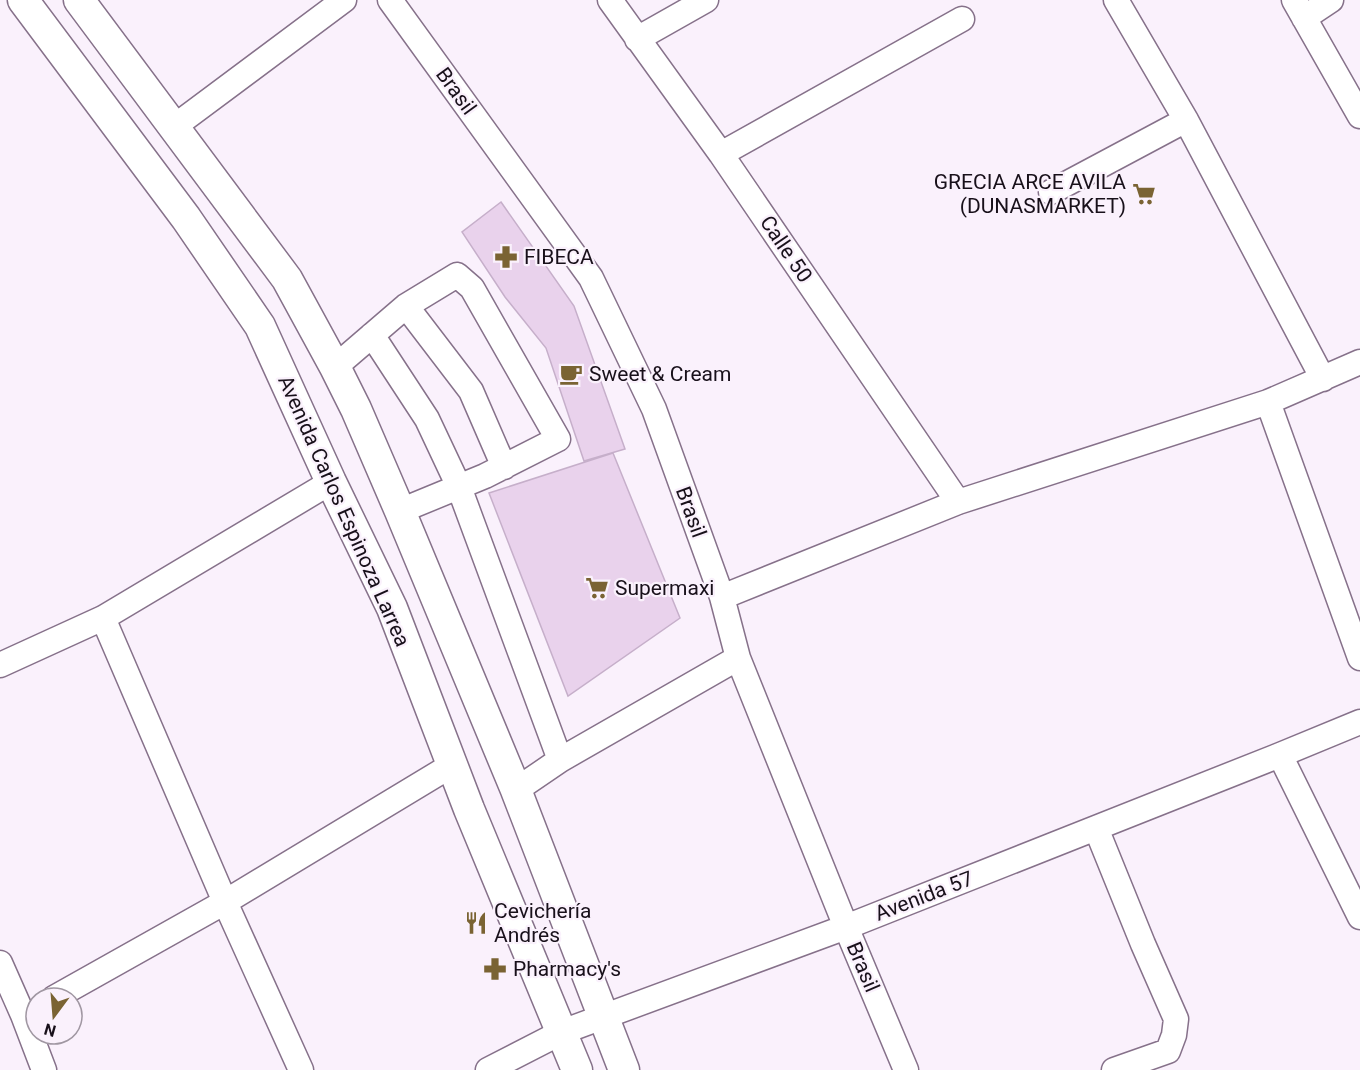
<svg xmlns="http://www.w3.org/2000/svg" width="1360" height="1070" font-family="Roboto,sans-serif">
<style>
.building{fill:#e9d2ec;stroke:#c6afca;stroke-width:1.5}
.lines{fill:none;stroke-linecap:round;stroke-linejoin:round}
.minor-casing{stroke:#86718a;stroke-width:27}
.major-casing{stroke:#86718a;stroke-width:33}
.minor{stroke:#fff;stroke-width:24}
.major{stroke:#fff;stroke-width:30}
.labels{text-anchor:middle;stroke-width:4.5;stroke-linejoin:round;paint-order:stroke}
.street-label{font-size:21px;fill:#18101a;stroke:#faf1fc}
.poi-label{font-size:21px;fill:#18101a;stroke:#faf1fc;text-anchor:start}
</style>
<rect width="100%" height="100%" fill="#faf1fc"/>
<path class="building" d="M501,202L574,306L625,449L584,461L546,348L505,297L462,232Z
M613,453L680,618L568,696L489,493Z"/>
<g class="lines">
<g class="minor-casing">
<path id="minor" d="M390,0L591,278L654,409L722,597L738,658L846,927L906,1070
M610,0L721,154L958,502
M1116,0L1186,120L1323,379
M1294,0L1360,116
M1304,18L1331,0
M637,39L706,0
M175,126L344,0
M721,154L962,19
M1051,192L1186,120
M406,306L471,391L504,467
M372,335L427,419L459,487L560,760
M335,367L406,306L457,275L472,288L558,439L485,476L400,511
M1268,402L1360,658
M722,597L958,502L1268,402L1360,362
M103,618L225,902L301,1070
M0,665L103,618L331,482
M1280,755L1360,917
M516,790L560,760L738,658
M1096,828L1143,944L1176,1019L1174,1035L1168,1051L1114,1070
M0,963L23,1015L44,1070
M54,998L225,902L452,765
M488,1070L562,1032L846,927L1280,755L1360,722"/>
</g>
<g class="major-casing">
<path id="major" d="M23,0L186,218L260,326L331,482L392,608L469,809L577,1070
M79,0L287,279L335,367L356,409L400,511L516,790L624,1070"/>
</g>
<use href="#minor" class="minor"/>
<use href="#major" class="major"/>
</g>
<defs>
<g id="supermarket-bare" transform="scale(1.8)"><path d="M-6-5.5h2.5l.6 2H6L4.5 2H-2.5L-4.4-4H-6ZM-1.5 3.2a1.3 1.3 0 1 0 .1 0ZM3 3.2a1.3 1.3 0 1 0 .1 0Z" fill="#7a6333" stroke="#faf1fc" stroke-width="2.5" paint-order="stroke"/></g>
<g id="pharmacy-bare" transform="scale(1.8)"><path d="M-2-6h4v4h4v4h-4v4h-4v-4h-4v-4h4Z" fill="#7a6333" stroke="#faf1fc" stroke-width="2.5" paint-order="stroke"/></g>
<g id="cafe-bare" transform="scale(1.8)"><path d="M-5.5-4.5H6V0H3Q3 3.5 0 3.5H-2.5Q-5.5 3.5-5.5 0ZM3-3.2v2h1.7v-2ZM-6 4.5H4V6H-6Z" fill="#7a6333" stroke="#faf1fc" stroke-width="2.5" paint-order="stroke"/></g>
<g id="restaurant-bare" transform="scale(1.8)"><path d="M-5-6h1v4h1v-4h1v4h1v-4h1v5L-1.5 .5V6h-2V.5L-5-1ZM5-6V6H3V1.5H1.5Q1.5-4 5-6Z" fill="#7a6333" stroke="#faf1fc" stroke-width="2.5" paint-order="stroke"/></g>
</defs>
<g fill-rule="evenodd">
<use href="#supermarket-bare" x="1144" y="194"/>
<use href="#pharmacy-bare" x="506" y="257"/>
<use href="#cafe-bare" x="571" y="374"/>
<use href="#supermarket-bare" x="597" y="588"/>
<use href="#restaurant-bare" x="476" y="923"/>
<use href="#pharmacy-bare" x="495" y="969"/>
</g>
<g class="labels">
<g class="street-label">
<text transform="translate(456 91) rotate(54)" y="7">Brasil</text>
<text transform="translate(786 249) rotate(56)" y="7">Calle 50</text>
<text transform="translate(344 511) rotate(66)" y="7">Avenida Carlos Espinoza Larrea</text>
<text transform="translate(691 512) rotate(70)" y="7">Brasil</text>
<text transform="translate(924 896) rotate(-21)" y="7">Avenida 57</text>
<text transform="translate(863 967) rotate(67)" y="7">Brasil</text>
</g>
<g class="poi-label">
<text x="1126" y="189" text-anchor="end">GRECIA ARCE AVILA<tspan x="1126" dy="24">(DUNASMARKET)</tspan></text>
<text x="524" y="264">FIBECA</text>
<text x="589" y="381">Sweet &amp; Cream</text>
<text x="615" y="595">Supermaxi</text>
<text x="494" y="918">Cevichería<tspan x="494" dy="24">Andrés</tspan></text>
<text x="513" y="976">Pharmacy's</text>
</g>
</g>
<g transform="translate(54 1016) rotate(196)"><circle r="28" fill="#faf1fc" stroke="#a097a2" stroke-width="1.5"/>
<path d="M0-4.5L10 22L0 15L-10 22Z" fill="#7a6333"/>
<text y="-9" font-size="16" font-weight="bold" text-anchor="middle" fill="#18101a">N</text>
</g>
</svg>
